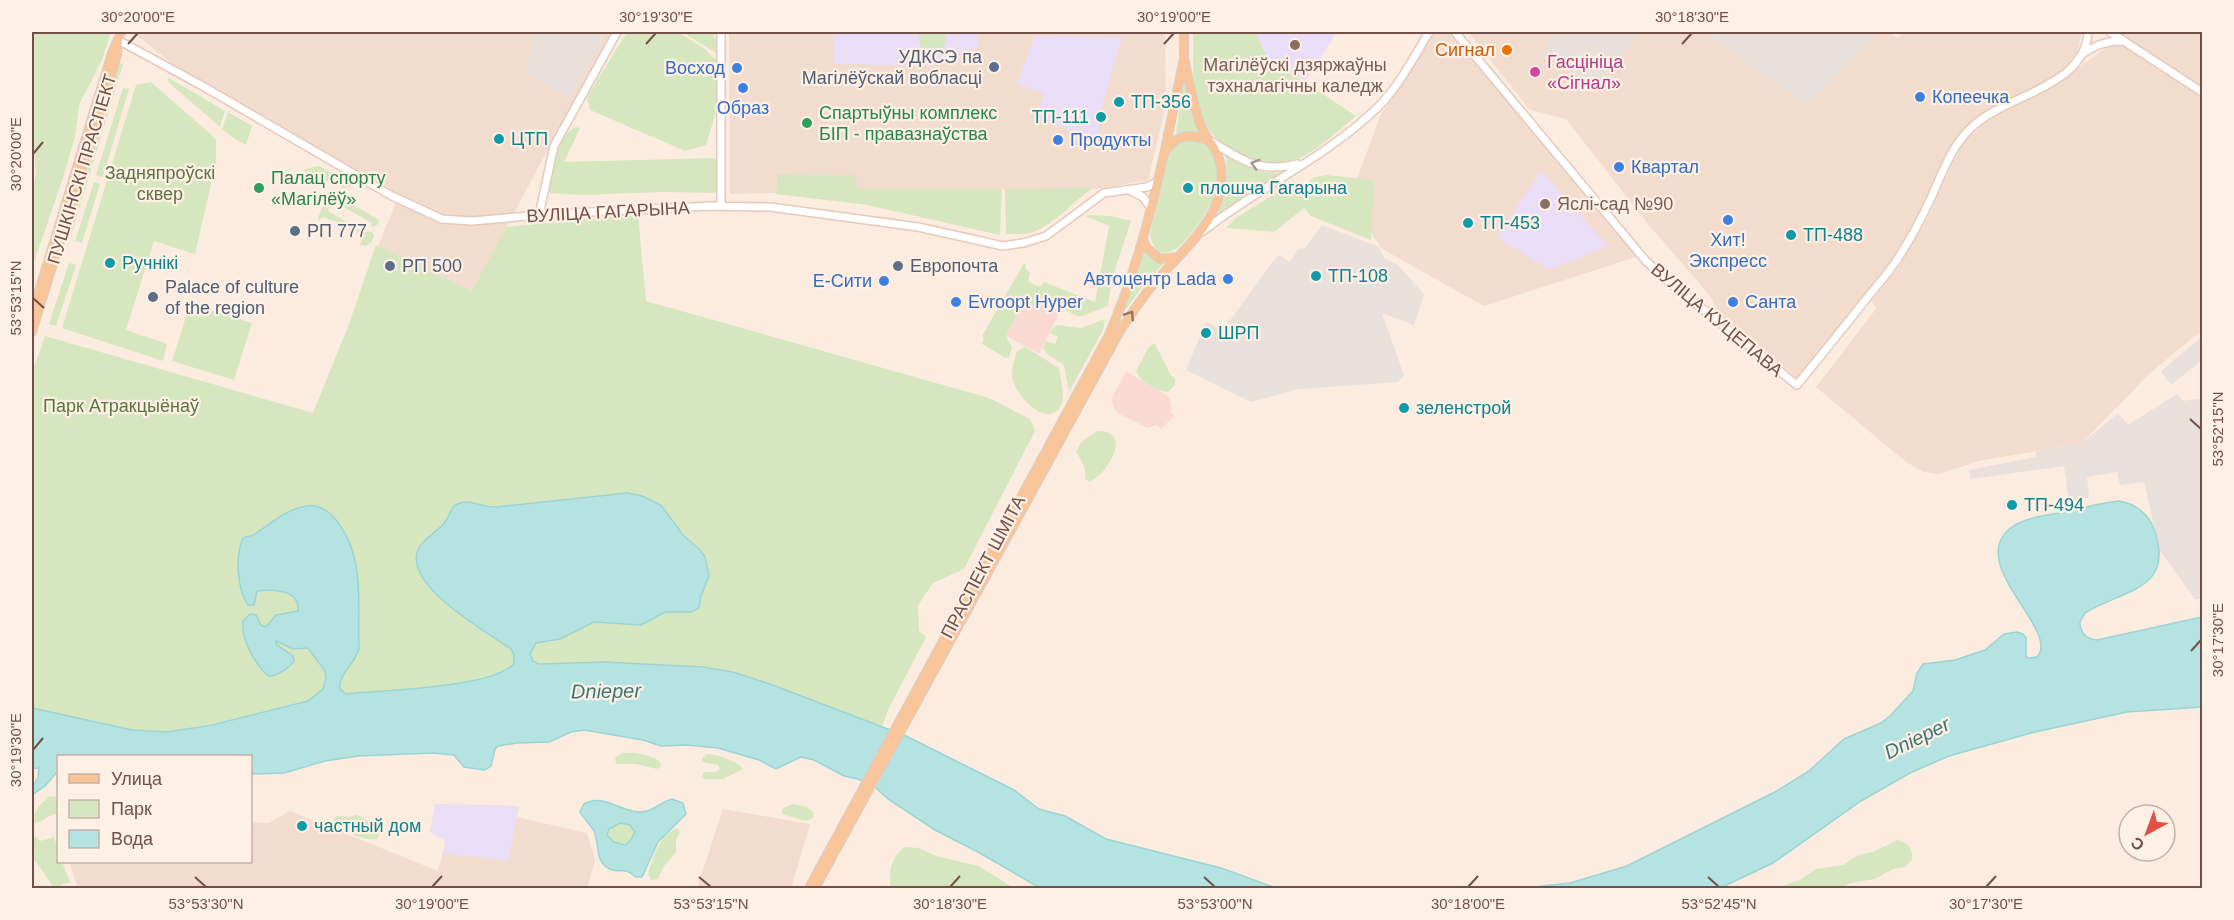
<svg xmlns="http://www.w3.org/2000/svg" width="2234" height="920" font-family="Helvetica,sans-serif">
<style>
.residential{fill:#f2dcce}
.commercial{fill:#fbd9d3}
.industrial{fill:#e9e0db}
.education{fill:#e9ddf7}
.green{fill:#d6e7bf}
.water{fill:#b5e3e2;stroke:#9cd4d4;stroke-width:1.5;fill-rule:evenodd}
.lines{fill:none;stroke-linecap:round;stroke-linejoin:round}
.secondary-casing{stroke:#e5c9bc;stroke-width:10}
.primary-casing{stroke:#d7cecc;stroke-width:10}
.secondary{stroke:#fff;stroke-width:7}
.primary{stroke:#f8c59a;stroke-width:8}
.oneway{stroke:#a99691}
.oneway2{stroke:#997361}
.ticks{fill:none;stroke:#705048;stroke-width:2}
.education-dot{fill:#8d6e63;stroke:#fef0e5;stroke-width:2}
.food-dot{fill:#e8710a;stroke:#fef0e5;stroke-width:2}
.service-dot{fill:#5c6f8a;stroke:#fef0e5;stroke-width:2}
.shop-dot{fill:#3f7fe0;stroke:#fef0e5;stroke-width:2}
.hotel-dot{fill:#d1479c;stroke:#fef0e5;stroke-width:2}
.culture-dot{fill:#0f9aa8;stroke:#fef0e5;stroke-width:2}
.leisure-dot{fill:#2e9e5b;stroke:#fef0e5;stroke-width:2}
.labels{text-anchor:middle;stroke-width:4.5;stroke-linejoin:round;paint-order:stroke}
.food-label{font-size:18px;fill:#c56008;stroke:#fef0e5;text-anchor:end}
.service-label{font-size:18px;fill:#4e5e75;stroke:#fef0e5;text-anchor:start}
.hotel-label{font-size:18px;fill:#b23c85;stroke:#fef0e5;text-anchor:start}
.education-label{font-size:18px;fill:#785e54;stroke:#fef0e5}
.shop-label{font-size:18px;fill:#366cbe;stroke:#fef0e5;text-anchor:start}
.culture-label{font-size:18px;fill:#0d838f;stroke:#fef0e5;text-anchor:start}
.leisure-label{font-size:18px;fill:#27864d;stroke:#fef0e5;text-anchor:start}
.street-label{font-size:18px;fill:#705048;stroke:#fef0e5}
.park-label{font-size:18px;fill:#597642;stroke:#fef0e5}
.water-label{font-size:20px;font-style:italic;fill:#3d7676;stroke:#fef0e5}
.neatline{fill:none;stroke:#705048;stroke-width:2}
.ticks-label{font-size:15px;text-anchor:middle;fill:#705048}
</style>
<rect width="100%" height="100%" fill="#fbecdf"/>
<path class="residential" d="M136,32H611L472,291L378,246L399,196L213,89L173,64L135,34Z
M729,32H1165L1166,105L1148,180L1094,189L856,190L855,175L777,174L776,193L730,194Z
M1434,32H1453L1639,256L1484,306L1382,249L1349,200L1381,114L1402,85Z
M1468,32H1705L1806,106L1879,32H1888L1898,38L1903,32H2082L2077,53L2064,69L2042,84L1985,112L1963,132L1947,154L1928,199L1896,254L1799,379L1718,315L1711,297L1648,224L1566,119L1530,110Z
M2116,32H2202V330L2150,373L2082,443L1979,461L1939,474L1924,472L1906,462L1816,387L1876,309L1872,301L1899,267L1927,219L1961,145L1991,117L2066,77L2122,36Z
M435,804L519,806L517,817L587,833L595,860L587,888H78L69,862H250L251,822L269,823L290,811L438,871L446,841L430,832Z
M723,809L810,824L791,888H697Z"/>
<path class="commercial" d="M1044,300L1061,310L1039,354L1006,336L1024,301L1034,306Z
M1126,371L1171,398L1170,404L1172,408L1170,410L1174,416L1161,429L1156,425L1148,428L1117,413L1111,400Z"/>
<path class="industrial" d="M534,32H595L604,36L570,98L526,74Z
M1556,32H1642L1595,85L1541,57Z
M1705,32H1879L1806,106Z
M1322,225L1379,247L1384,258L1398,265L1424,294L1414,325L1382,313L1404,375L1398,382L1299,389L1251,402L1186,370L1206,322L1223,330L1273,261L1279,255L1290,262L1298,249L1305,248Z
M2202,337V360L2171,385L2161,371Z
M2177,394L2183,401L2202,398V599H2195L2160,551L2144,482L2120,485L2117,472L2087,477L2089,498L2069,501L2064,466L1970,479L1969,470L2035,457L2036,451L2082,443L2118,413L2128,425Z"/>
<path class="education" d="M833,32H978L979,47L931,66L833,64Z
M1255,32H1337L1306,81L1268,58Z
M1034,36L1122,37L1100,113L1104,115L1095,140L1037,117L1044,94L1017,84Z
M1541,171L1608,246L1549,270L1497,237Z
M435,804L519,806L508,861L444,853L446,841L430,832Z"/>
<path class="green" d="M32,32H109L110,35L102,60L79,105L75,137L63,178L32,268V199L36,172L32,123Z
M627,32H678L705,49L718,62L717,108L706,145L685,151L590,110L587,97Z
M682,32H714V38H718V54Z
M919,32H946C946,43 946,53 933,55C919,53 919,43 919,32Z
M1193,32H1255L1268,58L1356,116C1337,132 1306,161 1280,165C1266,167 1248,160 1236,153C1222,145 1209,133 1202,118C1190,91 1194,60 1193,32Z
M119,63L123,64L70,239L65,238Z
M1185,71L1200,131H1187L1176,135Z
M169,78L225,111L220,127L167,81Z
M151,82L216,139V162L195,254L154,241L126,330L167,344L163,361L62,328L136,85Z
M123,88L129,89L103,177L96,175Z
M228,112L252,126L246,145L233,138L222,129Z
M576,127L580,128L564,162L714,158L716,160V193L663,192L582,195L547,193C552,174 556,135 576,127Z
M1188,138L1205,142C1209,147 1216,154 1217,161C1219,173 1218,187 1213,198C1206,217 1162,285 1150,235L1168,153L1176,143Z
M1226,156C1244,167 1263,175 1285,172L1249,194L1216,218C1226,195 1228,181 1226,156Z
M317,166H319L353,186L343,188L323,179L308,180L304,175L305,169Z
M777,174L856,175L857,189H1002L1000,235L867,205L776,194Z
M1326,175L1374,180L1371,240L1311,216L1304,208L1274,232L1226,228L1237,217L1296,181L1301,188L1313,178Z
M94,182L100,184L82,243L75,241Z
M1093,188C1073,201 1054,226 1030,233C1023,235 1014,234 1006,234L1005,189Z
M330,194H335L376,218L379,220L378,224L374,227L371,226L372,223L333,201L331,204L327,202V197Z
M324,206L329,208L328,211L366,233L368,231L372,232L374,235L372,242L366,246L360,245L363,234L350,230V226L322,217L319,221L318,218L322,207Z
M638,214L646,301L989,398L1030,419L1035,431L964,569L933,583L918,605L919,631L926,637L888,710L882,727L770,684L733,672L703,667L605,662L539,664L445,686L338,695L227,721L167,732L132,730L32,708V373L45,336L313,413L349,324L376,245L472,291L506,227Z
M1089,215L1110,216L1131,221L1111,282L1108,306L1079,317L1044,299L1040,300L1034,306L1024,301L1006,336L1012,348L1009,357L1006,358L982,344L984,338L982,336L1024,263L1026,264L1025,268L1030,273L1028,282L1040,287L1044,282L1095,302L1109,226L1085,216Z
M1144,250L1152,258L1165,262L1141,288L1127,308H1124Z
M69,263L76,265L56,326L49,324Z
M190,304L252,323L234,380L172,361Z
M1105,319L1103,330L1069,392L1064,365L1047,354L1043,348L1046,341L1055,344L1058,337L1050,333L1052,329L1057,325L1081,328Z
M1153,344H1155L1170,374L1175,379V385L1168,392C1157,391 1140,382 1136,371L1148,348Z
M1025,347L1059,368C1060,378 1066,396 1061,405C1048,432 1011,392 1012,374C1012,367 1015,358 1017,351Z
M1098,431C1134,431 1107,475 1089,482L1085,479C1087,466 1080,461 1076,451L1082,441Z
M622,753C634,752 651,754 660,762L661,766L657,769L636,764H616L615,758Z
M706,754C714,753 740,762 743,769L723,779H704L702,776L704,772H716L720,769L718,765L703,762L702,759Z
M49,796L58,797V814C48,814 44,822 35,823L32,820L38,807Z
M793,804L807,807L814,813L813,818L806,821L782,814L783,808Z
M356,815C361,815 377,827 380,832L378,838C367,843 341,831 333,822L336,816L350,817Z
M623,823L630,825L635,832L630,841L622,845L611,840L607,833L611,826Z
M678,828L680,832L676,840V852L664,866L658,879L651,880L648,874C653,857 660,833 678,828Z
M35,836L40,841L54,837L58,850V862H62L70,882L63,884L60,888H54L32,856V838Z
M1897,840C1907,842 1914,849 1912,860L1904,867L1893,869L1875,879L1851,883L1841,888H1775L1798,881L1816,869L1843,865L1858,855L1873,852Z
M905,847L919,848L936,856L979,866L1014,888H891C888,873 891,856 905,847Z"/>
<path class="water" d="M627,493L642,496L661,505L683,535L701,551L705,557L709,576L701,596L699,608L691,612H665L641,625L594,622L560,639L536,643L530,654L533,661L539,664L605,662L703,667L733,672L770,684L906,736L1014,790L1039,809L1065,816L1106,839L1221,868L1276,888H1040L978,852L935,830L888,799L876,788L858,779L844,776L814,760L801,757L776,769L759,760L718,748L687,745L661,746L643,740L584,730L571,732L549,742L517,743L498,746L495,749L491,766L485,770L464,767L454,755L433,753L358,756L325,761L284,773L251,774L250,756H58V771L45,786L32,795V787L38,778L39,768L32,769V708L132,730L167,732L212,725L308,701L323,689L326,678L325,671L308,648L293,649L276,641V644L293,656L294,661C290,667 276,677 269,676C256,667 240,637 243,621L250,614L256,615L261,625L266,627L276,615L298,611C300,589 272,589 257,591L254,605H248C237,589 235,556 243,538C247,536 251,537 255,534C270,524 288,508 307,506C333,502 351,540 355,561C361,587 358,621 359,648C356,664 338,673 340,689L346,694C381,690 491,688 514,664V655L511,649C487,632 408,588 417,553C421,539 437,533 445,522C449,517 450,511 454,506C470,496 480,508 496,507Z
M2119,501C2134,503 2149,514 2154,529C2176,591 2123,589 2085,613L2080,622C2080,633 2086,639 2097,640L2202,617V707L2127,712L2031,733L1949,756L1910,773L1861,801L1773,863L1720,888H1525L1570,883L1627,866L1775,792L1809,771L1844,739L1881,723L1890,716L1913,691L1917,673L1923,664L1955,660L1985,650L2004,634L2017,632L2023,634L2026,638V657L2029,658L2037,657C2062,631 1963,563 2012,527C2027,517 2047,515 2065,512C2082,508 2101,503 2119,501Z
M672,799L683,803L686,814L658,842L642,877H636C623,866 621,874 610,869C594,862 600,844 594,831C590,824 584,819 580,812L584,804C602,793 620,811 638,812C652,813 660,802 672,799ZM620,823L630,825L635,832L630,841L625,845L614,842L607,835L609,829Z"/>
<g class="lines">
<g class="secondary-casing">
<path id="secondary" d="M1455,32L1646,261L1663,277L1797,385C1819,358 1841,331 1863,303C1874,289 1887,275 1897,260C1909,241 1921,220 1930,200C1943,173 1950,147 1973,126C2008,94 2085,87 2088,32
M2110,32L2202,92
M118,40L199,84L392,196L442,219L472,221L551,214L710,206L770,207L918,227L1003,246L1023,243L1046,236L1104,193L1147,187L1157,182
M2081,55C2095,45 2106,41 2123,41
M1211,141C1243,161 1259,173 1298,164
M1131,191L1143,197L1151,208
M721,206V32
M539,215L554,146L617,32
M1203,231C1259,187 1327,157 1378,107C1399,86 1414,57 1429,32"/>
</g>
<g class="primary-casing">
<path id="primary" d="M1165,150L1184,58V32
M1143,239L1146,247L1160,259L1177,257
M32,314L112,53L121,32
M32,332L117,55L118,40
M809,888L1109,335C1134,277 1150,216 1164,154C1174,135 1190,132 1209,141
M815,888L1120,331C1131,314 1142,298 1155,282C1183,250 1232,211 1220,162C1217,148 1206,139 1201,126C1193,104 1189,81 1184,58"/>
</g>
<use href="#secondary" class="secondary"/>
<use href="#primary" class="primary"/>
</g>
<defs><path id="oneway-chevron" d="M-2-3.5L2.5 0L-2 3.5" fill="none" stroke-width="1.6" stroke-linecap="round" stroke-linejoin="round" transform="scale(1.5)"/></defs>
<use class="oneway" href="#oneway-chevron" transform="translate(1255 164) rotate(-164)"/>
<use class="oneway2" href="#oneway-chevron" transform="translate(1130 315) rotate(-57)"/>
<path class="ticks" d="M128,44L138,33M646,44L656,33M1164,44L1174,33M1682,44L1692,33M33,154L43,142M33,298L44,308M2190,419L2201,429M2191,651L2201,640M33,750L43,738M195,877L206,887M699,877L711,887M1204,877L1215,887M1708,877L1719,887M432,887L442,876M950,887L960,876M1468,887L1478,876M1986,887L1996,876"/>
<g class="education-dot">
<circle cx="1295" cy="45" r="6"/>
<circle cx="1545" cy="204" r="6"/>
</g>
<circle class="food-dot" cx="1507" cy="50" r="6"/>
<g class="service-dot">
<circle cx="994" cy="67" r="6"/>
<circle cx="295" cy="231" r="6"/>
<circle cx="390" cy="266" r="6"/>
<circle cx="898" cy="266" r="6"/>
<circle cx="153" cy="297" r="6"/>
</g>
<g class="shop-dot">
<circle cx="737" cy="68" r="6"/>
<circle cx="743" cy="88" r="6"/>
<circle cx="1920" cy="97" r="6"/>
<circle cx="1058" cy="140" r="6"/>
<circle cx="1619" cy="167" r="6"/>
<circle cx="1728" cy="220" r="6"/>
<circle cx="1228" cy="279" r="6"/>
<circle cx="884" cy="281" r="6"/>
<circle cx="956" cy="302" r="6"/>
<circle cx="1733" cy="302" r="6"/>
</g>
<circle class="hotel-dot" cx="1535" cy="72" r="6"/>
<g class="culture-dot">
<circle cx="1119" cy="102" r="6"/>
<circle cx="1101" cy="117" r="6"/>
<circle cx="499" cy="139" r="6"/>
<circle cx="1188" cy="188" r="6"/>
<circle cx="1468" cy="223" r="6"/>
<circle cx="1791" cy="235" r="6"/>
<circle cx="110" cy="263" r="6"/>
<circle cx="1316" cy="276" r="6"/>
<circle cx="1206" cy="333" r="6"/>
<circle cx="1404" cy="408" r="6"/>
<circle cx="2012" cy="505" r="6"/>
<circle cx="302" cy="826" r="6"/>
</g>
<g class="leisure-dot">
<circle cx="807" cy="123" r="6"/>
<circle cx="259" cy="188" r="6"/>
</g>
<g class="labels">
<g class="food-label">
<text x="1495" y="56">Сигнал</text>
</g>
<g class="service-label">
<text x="982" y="63" text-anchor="end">УДКСЭ па<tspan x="982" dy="21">Магілёўскай вобласці</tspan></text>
<text x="307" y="237">РП 777</text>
<text x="402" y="272">РП 500</text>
<text x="910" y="272">Европочта</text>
<text x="165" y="293">Palace of culture<tspan x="165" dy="21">of the region</tspan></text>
</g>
<g class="hotel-label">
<text x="1547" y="68">Гасцініца<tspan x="1547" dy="21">«Сігнал»</tspan></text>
</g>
<g class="education-label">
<text x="1295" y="71">Магілёўскі дзяржаўны<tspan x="1295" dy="21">тэхналагічны каледж</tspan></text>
<text x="1557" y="210" text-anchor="start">Яслі-сад №90</text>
</g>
<g class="shop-label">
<text x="725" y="74" text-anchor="end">Восход</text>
<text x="1932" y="103">Копеечка</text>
<text x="743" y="114" text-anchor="middle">Образ</text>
<text x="1070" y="146">Продукты</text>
<text x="1631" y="173">Квартал</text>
<text x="1728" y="246" text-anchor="middle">Хит!<tspan x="1728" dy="21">Экспресс</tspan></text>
<text x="1216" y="285" text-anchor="end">Автоцентр Lada</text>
<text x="872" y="287" text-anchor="end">Е-Сити</text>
<text x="968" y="308">Evroopt Hyper</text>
<text x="1745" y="308">Санта</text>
</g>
<g class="culture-label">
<text x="1131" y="108">ТП-356</text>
<text x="1089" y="123" text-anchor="end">ТП-111</text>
<text x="511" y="145">ЦТП</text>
<text x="1200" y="194">плошча Гагарына</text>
<text x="1480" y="229">ТП-453</text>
<text x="1803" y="241">ТП-488</text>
<text x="122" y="269">Ручнікі</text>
<text x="1328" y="282">ТП-108</text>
<text x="1218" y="339">ШРП</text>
<text x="1416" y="414">зеленстрой</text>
<text x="2024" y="511">ТП-494</text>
<text x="314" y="832">частный дом</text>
</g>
<g class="leisure-label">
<text x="819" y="119">Спартыўны комплекс<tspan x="819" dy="21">БІП - правазнаўства</tspan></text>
<text x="271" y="184">Палац спорту<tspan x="271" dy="21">«Магілёў»</tspan></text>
</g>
<g class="street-label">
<text transform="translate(82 169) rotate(-73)" y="6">ПУШКІНСКІ ПРАСПЕКТ</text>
<text transform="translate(608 212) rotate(-3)" y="6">ВУЛІЦА ГАГАРЫНА</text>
<text transform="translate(1717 320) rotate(40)" y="6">ВУЛІЦА КУЦЕПАВА</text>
<text transform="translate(983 567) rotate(-62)" y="6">ПРАСПЕКТ ШМІТА</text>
</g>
<g class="park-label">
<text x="160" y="179">Задняпроўскі<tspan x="160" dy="21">сквер</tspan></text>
<text x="121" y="412">Парк Атракцыёнаў</text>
</g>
<g class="water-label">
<text transform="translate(606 691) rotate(-1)" y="7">Dnieper</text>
<text transform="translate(1917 738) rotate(-26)" y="7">Dnieper</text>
</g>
</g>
<rect width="2234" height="920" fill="none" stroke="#fef0e5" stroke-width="66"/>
<rect x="57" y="755" width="195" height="108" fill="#fef0e5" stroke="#c5b0a6" stroke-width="1.5"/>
<rect x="69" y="774" width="30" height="9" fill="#f8c59a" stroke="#c5b0a6" stroke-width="1.5"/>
<text x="111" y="785" font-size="18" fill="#705048">Улица</text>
<rect x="69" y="800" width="30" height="18" fill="#d6e7bf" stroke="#c5b0a6" stroke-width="1.5"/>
<text x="111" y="815" font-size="18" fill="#705048">Парк</text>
<rect x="69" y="830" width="30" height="18" fill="#b5e3e2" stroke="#c5b0a6" stroke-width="1.5"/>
<text x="111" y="845" font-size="18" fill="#705048">Вода</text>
<g transform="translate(2147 833) rotate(221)"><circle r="28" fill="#fef0e5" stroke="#c5b0a6" stroke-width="1.5"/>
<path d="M0-4.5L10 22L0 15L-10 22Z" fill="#e15148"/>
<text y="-9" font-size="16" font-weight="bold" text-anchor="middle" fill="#705048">С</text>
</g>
<rect x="33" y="33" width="2168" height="854" class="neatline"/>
<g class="ticks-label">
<text x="138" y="22">30°20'00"E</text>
<text x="656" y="22">30°19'30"E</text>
<text x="1174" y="22">30°19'00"E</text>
<text x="1692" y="22">30°18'30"E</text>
<text transform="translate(16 154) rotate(-90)" y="5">30°20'00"E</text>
<text transform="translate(16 298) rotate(-90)" y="5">53°53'15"N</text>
<text transform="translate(2218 429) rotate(-90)" y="5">53°52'15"N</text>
<text transform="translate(2218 640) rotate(-90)" y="5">30°17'30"E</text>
<text transform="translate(16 750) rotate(-90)" y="5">30°19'30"E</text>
<text x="206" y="909">53°53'30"N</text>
<text x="432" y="909">30°19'00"E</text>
<text x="711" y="909">53°53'15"N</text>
<text x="950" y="909">30°18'30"E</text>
<text x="1215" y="909">53°53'00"N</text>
<text x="1468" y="909">30°18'00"E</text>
<text x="1719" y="909">53°52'45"N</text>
<text x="1986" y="909">30°17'30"E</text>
</g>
</svg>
